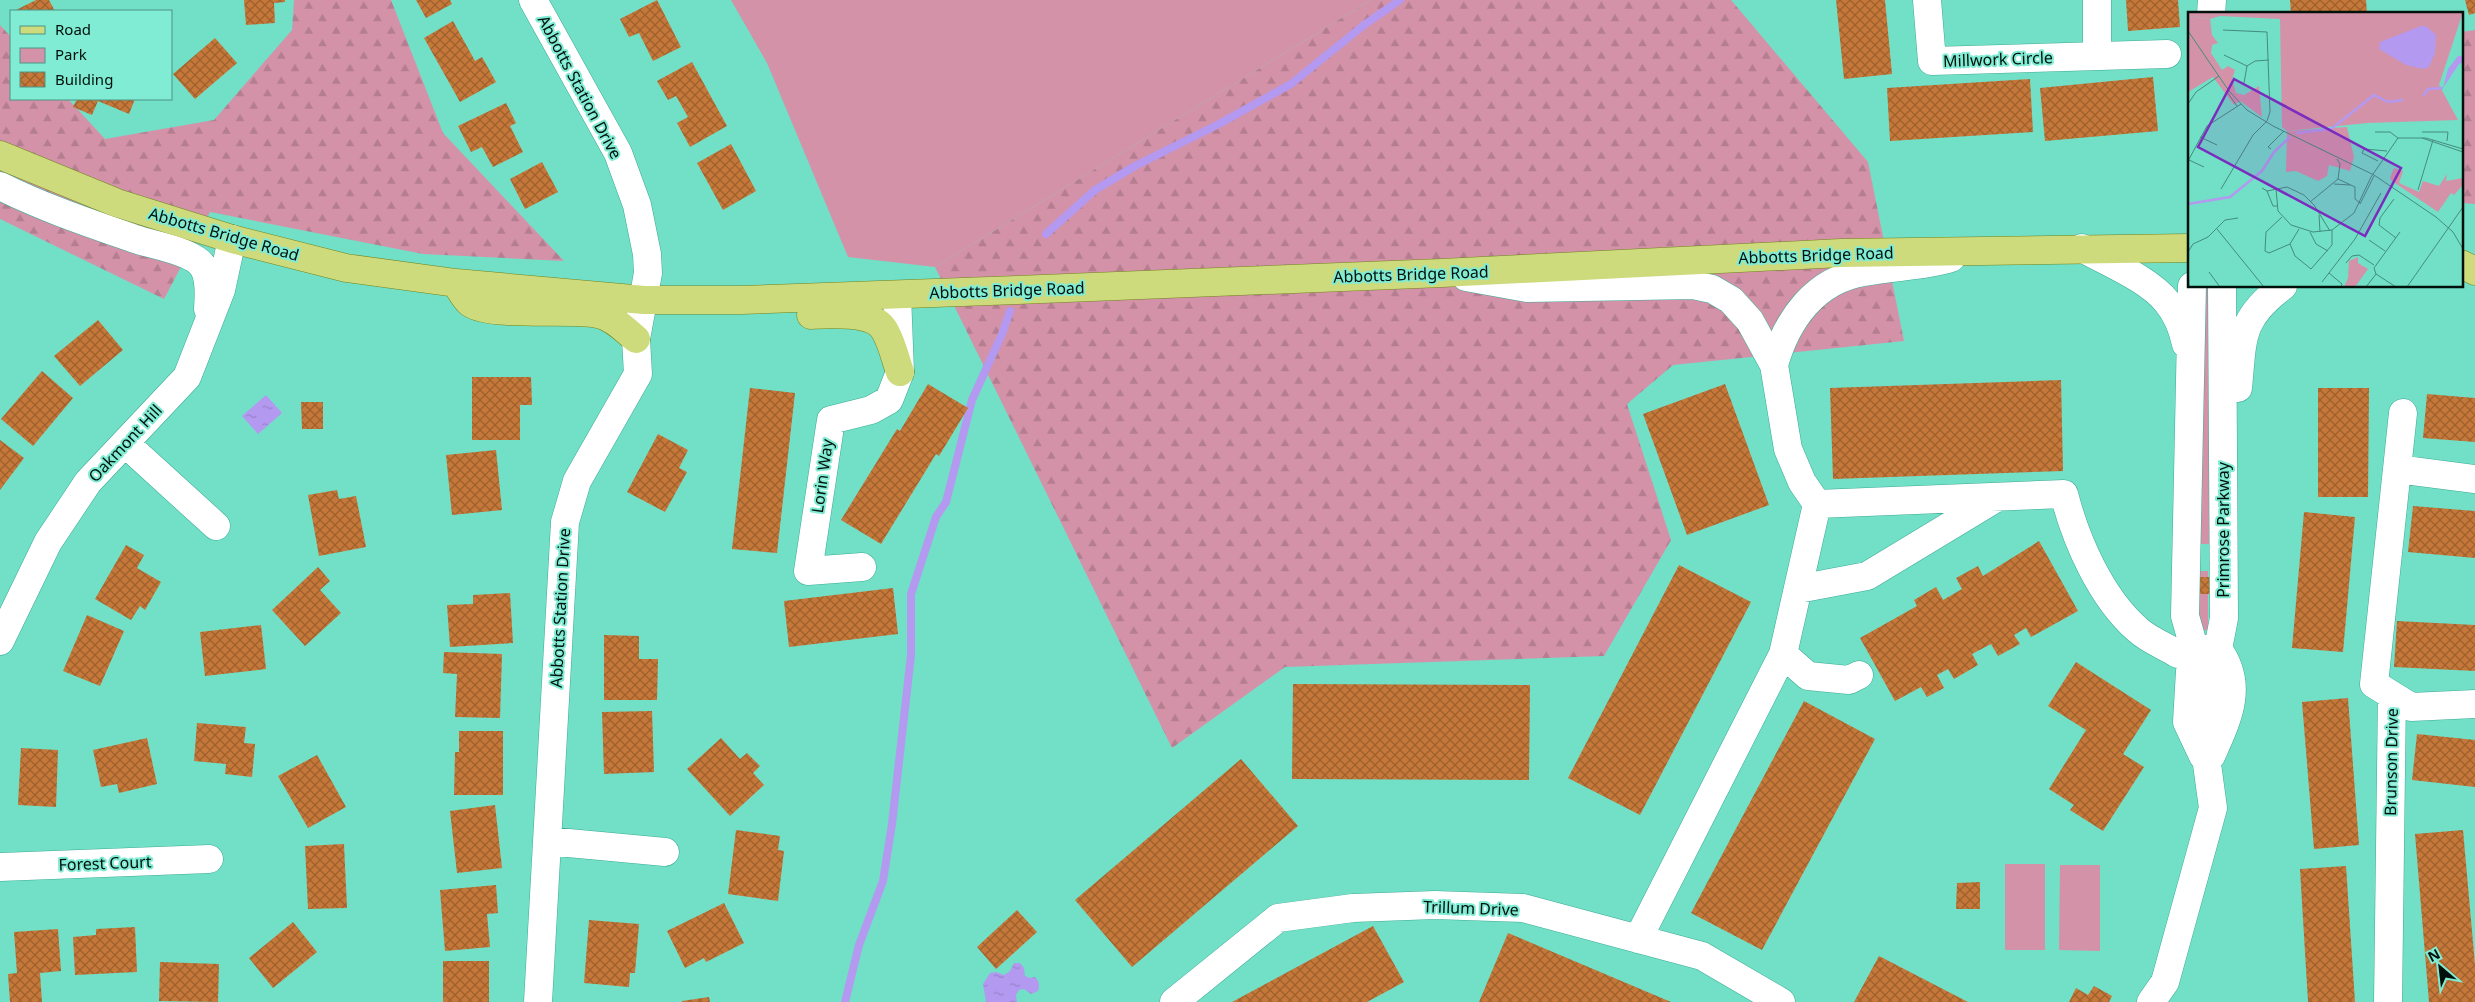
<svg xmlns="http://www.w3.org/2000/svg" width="2475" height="1002" font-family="'Noto Sans',sans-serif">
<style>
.green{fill:#d492a9}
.forest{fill:url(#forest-firs)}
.water{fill:url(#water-ripples)}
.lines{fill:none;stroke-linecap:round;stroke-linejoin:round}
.stream{stroke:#b399ef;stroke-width:8}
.building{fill:url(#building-cross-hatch)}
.minor-casing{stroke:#3aac96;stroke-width:29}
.major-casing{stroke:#71841d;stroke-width:29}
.minor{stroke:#fff;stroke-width:28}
.major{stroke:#cedb7d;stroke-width:28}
.labels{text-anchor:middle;stroke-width:4;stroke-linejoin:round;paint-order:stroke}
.street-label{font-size:16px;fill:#00100b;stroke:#80ecd4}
.inset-river{fill:none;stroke:#b399ef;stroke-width:2.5}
.inset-road{fill:none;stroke:#448c7c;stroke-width:1}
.view{fill:#7b2cbf;fill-opacity:0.15;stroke:#7b2cbf;stroke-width:2.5}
.inset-edge{fill:none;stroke:#00100b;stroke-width:2.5}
</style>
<defs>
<pattern id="forest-firs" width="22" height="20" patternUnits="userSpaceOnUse" patternTransform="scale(1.25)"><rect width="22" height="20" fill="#d492a9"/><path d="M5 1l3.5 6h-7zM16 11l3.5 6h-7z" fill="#b47d90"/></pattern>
<pattern id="water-ripples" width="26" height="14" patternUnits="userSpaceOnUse" patternTransform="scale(1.25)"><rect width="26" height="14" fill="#b399ef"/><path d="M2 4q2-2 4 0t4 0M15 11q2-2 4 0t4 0" fill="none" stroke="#9883cc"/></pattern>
<pattern id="building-cross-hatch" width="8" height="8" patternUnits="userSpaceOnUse" patternTransform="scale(1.25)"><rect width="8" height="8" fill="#c57839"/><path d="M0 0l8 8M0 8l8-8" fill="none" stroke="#9e612e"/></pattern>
</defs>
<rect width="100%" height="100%" fill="#72dfc7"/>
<path class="green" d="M731,0H1371L935,267L848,257L767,63Z
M2206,288H2213L2209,544H2200Z
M2198,571H2208V630L2196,631Z
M2005,864H2045V950H2005Z
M2060,865H2100V951L2059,950Z"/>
<path class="forest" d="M294,0H391L443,133L564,261L423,254L210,212L164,299L0,219V25L11,37V99H68L105,139L214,120L292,30Z
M1371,0H1731L1868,162L1904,341L1673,365L1627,404L1671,540L1604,656L1285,667L1172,748L935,267Z
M2475,30V204L2461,203V32Z"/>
<path class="water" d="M266,395L282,413L258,434L242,416Z
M1014,963H1020L1024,968L1025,976L1030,978L1035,977C1039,981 1040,985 1038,991L1031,994L1024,989L1019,990L1016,995L1017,1002H986L983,984L990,973L996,972L1004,975L1010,971Z"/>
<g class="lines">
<path class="stream" d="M1046,234L1095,190L1135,166L1217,125L1291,84L1364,25L1400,0
M845,1002L859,945L883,881L892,824L911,655V594L936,517L946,502L972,400L1002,334L1010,311"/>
</g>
<path class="building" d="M36,0H49L55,11H14Z
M244,0H285V2L274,3L275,23L246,25Z
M416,0H450L452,4L426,18Z
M657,0L681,47L653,61L639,33L629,37L620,19Z
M1836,0H1885L1892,74L1844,79Z
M2126,0H2178L2180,27L2128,31Z
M2290,0H2366L2367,14H2291Z
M2465,0H2475V13L2469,15Z
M453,21L475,61L482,57L496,82L460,102L424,38Z
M215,38L237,63L195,99L173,74Z
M692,62L727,126L690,147L677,123L688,117L676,96L668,100L657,81Z
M2153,77L2158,131L2045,141L2040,88Z
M2030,79L2033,132L1890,141L1887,88Z
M77,99H135L129,114L98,101L92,115L73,107Z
M506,103L516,123L510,126L523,152L493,167L482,147L471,152L458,126Z
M731,144L756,191L723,210L697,163Z
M542,162L558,192L525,209L510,179Z
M98,320L123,350L80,386L54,356Z
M42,371L73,398L33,446L1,419Z
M472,377H531L532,405H520V440H472Z
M2061,380L2063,471L1833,479L1830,388Z
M928,384L968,408L939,456L936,454L881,544L841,520L897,429L900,431Z
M1725,384L1769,505L1687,535L1643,414Z
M750,388L795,393L777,553L732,549Z
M2318,388H2369L2368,497H2318Z
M2427,394L2475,398V442L2423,438Z
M301,402H323V429H302Z
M658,434L688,450L679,468L687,472L665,512L627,492Z
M0,440L24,458L0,490Z
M496,450L502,510L452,515L446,455Z
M337,490L339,499L356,496L366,547L319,556L308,495Z
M2413,506L2475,511V558L2408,552Z
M2304,512L2355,517L2343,652L2292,648Z
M2039,541L2078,611L2031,637L2026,628L2014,635L2020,644L1998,656L1991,644L1972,654L1978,665L1954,679L1948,669L1937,675L1944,688L1927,697L1921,687L1895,701L1860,638L1917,606L1914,600L1936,587L1943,600L1962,589L1956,578L1978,566L1983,576Z
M126,545L144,555L137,568L161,582L145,610L140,606L131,620L95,599Z
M1679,565L1751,602L1640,815L1568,778Z
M318,567L330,581L320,590L341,613L305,646L272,610Z
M2197,577H2210V594H2196Z
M893,588L898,634L789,647L784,601Z
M510,593L513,643L450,647L447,605L473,604V595Z
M87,615L124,631L100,686L63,671Z
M2397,621L2475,625V671L2394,667Z
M261,625L266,669L205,676L200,632Z
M604,635L639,636V659H658L657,700H604Z
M444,652L502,654L500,718L455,717L457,674L443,673Z
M2076,662L2151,710L2123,754L2144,767L2103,831L2070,810L2074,805L2049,789L2086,730L2048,706Z
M1293,684L1530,685L1529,780L1292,779Z
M2348,698L2359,845L2314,849L2302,702Z
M1804,701L1875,739L1762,950L1691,913Z
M652,711L654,772L604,774L602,712Z
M197,723L246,727L244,743L255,744L252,777L225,774L226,764L194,761Z
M459,731H503V795H454L455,752H459Z
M2417,734L2475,740V787L2412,780Z
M147,738L157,784L119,793L117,784L101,787L93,750Z
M721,738L740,759L747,753L760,766L753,773L764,785L730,816L687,769Z
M21,748L58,750L56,807L18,805Z
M317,755L346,807L308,828L278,776Z
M1241,759L1298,826L1132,967L1075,900Z
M495,805L502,868L457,873L450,811Z
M736,830L780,836L778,850L784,851L778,901L728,894Z
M2463,830L2475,965V1002H2429L2415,834Z
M344,844L347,908L308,909L305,846Z
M2346,866L2355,1002H2308L2300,869Z
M1980,882V909H1956L1957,883Z
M496,885L498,913L487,914L490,947L445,951L440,890Z
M724,903L744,943L706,962L704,958L685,968L667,931Z
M1017,910L1037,932L996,969L977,947Z
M589,920L639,924L635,973H630L629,987L584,983Z
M293,922L317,952L273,988L249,958Z
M1373,926L1404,982L1367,1002H1232Z
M135,927L137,972L75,975L73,937L96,935V929Z
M58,929L61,971L40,973L42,1002H10L8,974L17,973L14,932Z
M1508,933L1671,1002H1479Z
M1879,956L1968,1002H1854Z
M443,961H489V1002H443Z
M160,962L219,964L218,1002L159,1001Z
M2094,986L2112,996L2109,1002H2069L2076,988L2088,995Z
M709,997L710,1002H682V1001Z"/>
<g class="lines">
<g class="minor-casing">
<path id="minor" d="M533,0L618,153L637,205L647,254L648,273L636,339L638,374L577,481L565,522L538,1002
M1927,0L1932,61L2167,54
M2097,0V55
M2211,14L2212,0
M0,186C44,208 89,223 135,239C153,245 185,250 199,262C211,272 209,295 208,309
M2082,248C2107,262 2149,279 2167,302C2177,314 2183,330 2186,344
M1466,277L1527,288L1693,285L1712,289L1731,300L1750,321L1774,365L1788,449L1802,482L1817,504L2064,494C2076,541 2101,598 2138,630C2149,640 2165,646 2178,654L2195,649H2218
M1774,365C1787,319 1815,280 1864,272C1893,266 1923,267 1951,258
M2238,388C2243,337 2239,319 2283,286
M2403,413L2374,684L2411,707L2475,704
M126,444L216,526
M2397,469L2475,479
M862,567L808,571L831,420L871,410L889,400L900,372L897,295
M1798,589L1867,576L1996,498
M0,641L48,542L88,482L187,377L221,290L232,239
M1783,654L1808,676L1849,680L1859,675
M2197,663L2190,671L2187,722L2203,756
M2211,756C2227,720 2245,686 2218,649L2224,618L2222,286
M547,841L665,852
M0,867L209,859
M1638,939L1783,654L1817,504
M1174,1002L1278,918L1353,908L1435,905L1523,908L1702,956L1781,1002
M2151,1002L2165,982L2213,808L2207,764V669L2198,662L2185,616L2192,286
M2388,1002L2392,695"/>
</g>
<g class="major-casing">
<path id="major" d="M0,155L117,203L232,239L346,268L456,283L644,300H741L1017,290L1442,273L1841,253L2189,248
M2461,264L2475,271
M456,283C460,290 464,297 469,302C486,318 572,308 598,314C613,317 625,330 636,339
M811,315C829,314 871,311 883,328C891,339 895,358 900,372"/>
</g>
<use href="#minor" class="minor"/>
<use href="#major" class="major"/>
</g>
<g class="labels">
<g class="street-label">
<text transform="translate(1998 59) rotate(-2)" y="6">Millwork Circle</text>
<text transform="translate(580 87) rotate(62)" y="6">Abbotts Station Drive</text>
<text transform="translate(224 234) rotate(16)" y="6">Abbotts Bridge Road</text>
<text transform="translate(1816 255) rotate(-2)" y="6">Abbotts Bridge Road</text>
<text transform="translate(1411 274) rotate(-2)" y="6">Abbotts Bridge Road</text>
<text transform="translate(1007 290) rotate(-2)" y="6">Abbotts Bridge Road</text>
<text transform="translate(125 443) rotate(-47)" y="6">Oakmont Hill</text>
<text transform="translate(822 476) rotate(-82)" y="6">Lorin Way</text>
<text transform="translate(2223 530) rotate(-90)" y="6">Primrose Parkway</text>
<text transform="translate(560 608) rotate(-87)" y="6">Abbotts Station Drive</text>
<text transform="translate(2391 762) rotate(-89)" y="6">Brunson Drive</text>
<text transform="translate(105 863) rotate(-2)" y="6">Forest Court</text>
<text transform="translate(1471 908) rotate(2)" y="6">Trillum Drive</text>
</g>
</g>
<g transform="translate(2188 12)">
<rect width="275" height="275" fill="#72dfc7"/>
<path d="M0,0H275L251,73L270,108L180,111L99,119L94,115L92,7L32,4L22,7L0,4Z" fill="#d492a9"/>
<path d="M0,4L22,7L24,23L30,31L24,33L23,41L34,58L40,54L47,58L44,67L48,81L56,83L71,74L74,105L52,89L46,93L25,65L0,80ZM159,115L166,145L162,159L141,153L139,164L130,169L108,159L98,160L99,119ZM206,156L215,159L211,171L231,180L235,169L251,174L259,162L258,169L275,166V173L266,183L263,181L250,200L204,169L202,166ZM170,245V251L180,257L167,275H156L160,266L161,249Z" fill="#d492a9"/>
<path d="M233,14H238L248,23L247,41L241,55L235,57L218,53L191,37L192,30ZM270,44H275V51L271,52L255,76L260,57Z" fill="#b399ef"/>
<path class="inset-river" d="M235,84L240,77L255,76M108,121L143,117L186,83L200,90L215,88M0,192L42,185L74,159L86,140L102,125"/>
<path class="inset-road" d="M0,19L41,79L59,98L85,114L186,163L248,205L265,220L275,237M36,43L59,54M56,71L59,54L67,49L81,48M39,80L49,94M0,92L8,80L31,64M187,120H202L210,126M234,120H260L259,129M12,125L29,133M234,126L275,140M83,137L80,135L96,119M149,147L152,152L150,167L167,175V187L172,191M1,148L16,155M0,149L19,114L53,92M190,149L174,141L176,137L199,139M146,172L162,173M74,176L79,179L99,175L116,183L126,193L142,219M33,177L65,123L79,109L82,100L79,20L35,18M88,177L90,199L103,213L125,220L144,218L166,201L183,165L210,126H238L275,137M230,178L245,128M79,179L85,194H89M206,187L192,206L191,213L208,226M122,190L150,167M172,192L186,164M131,203L132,220M94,205L78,220L77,239L81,241L102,232M29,217L76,275M111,217L102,232L107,244L123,257L144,233V218M122,220L128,232L140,239M181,228L197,239M0,240L5,232L20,225L37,208L50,206M158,251L164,244L171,243L186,253M0,254L1,275M21,260L32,275M141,261L154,272L153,275M134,270L167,227L193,181M178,275L188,262M208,275L188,262L186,256L212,220M219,275L275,195"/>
<path class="view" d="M46,67L213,156L177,224L10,135Z"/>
<rect width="275" height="275" class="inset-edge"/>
</g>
<rect x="10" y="10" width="162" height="90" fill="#80ecd4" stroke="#4d9484"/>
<rect x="20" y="26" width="25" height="8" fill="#cedb7d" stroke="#4d9484"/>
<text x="55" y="35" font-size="15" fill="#00100b">Road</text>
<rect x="20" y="48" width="25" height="15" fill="#d492a9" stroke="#4d9484"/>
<text x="55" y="60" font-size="15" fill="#00100b">Park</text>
<rect x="20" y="72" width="25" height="15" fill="url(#building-cross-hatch)" stroke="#4d9484"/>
<text x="55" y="85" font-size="15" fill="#00100b">Building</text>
<g transform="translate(2440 967) rotate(332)" stroke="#80ecd4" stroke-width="4" paint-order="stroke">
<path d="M0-4L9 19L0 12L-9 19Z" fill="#00100b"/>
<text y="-8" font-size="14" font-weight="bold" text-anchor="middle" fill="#00100b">N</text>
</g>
</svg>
